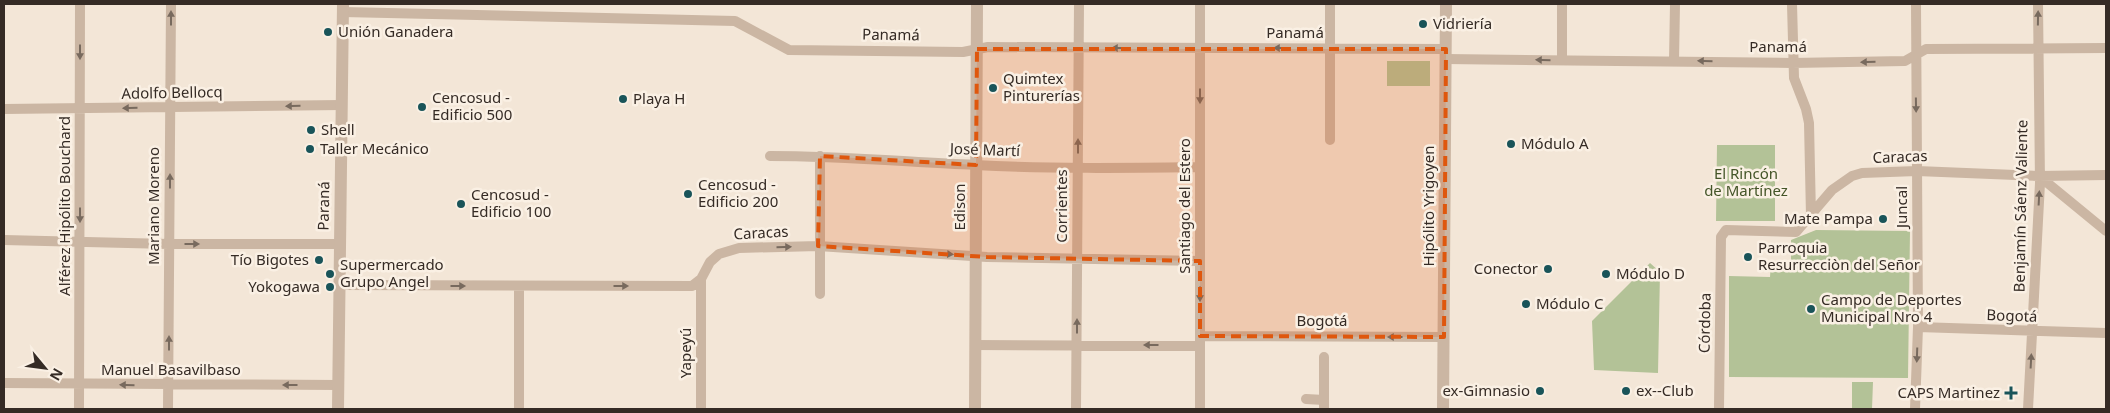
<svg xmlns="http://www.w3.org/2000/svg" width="2110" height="413" font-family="'Noto Sans',sans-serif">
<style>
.green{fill:#b3c297}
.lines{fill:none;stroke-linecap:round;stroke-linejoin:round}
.minor{stroke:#cbb6a3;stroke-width:10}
.tertiary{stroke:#cbb6a3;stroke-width:12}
.oneway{fill:#786a5e}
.marked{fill:#df570d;fill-opacity:0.2;stroke:#df570d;stroke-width:4;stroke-dasharray:10 6;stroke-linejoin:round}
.poi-dot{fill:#195459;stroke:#faf0e4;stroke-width:2}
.labels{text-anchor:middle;stroke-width:5;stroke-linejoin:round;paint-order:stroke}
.poi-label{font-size:15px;fill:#352b25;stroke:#faf0e4;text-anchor:start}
.street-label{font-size:15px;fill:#352b25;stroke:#faf0e4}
.park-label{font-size:15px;fill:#445528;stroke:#faf0e4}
</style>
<rect width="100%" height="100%" fill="#f3e6d7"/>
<path class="green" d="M1387,61H1430V86H1387Z
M1717,145H1775V221H1716Z
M1816,230L1910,231L1908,378L1729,377V276L1770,277L1771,262H1791V240Z
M1650,263L1660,272L1658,373L1594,370L1592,321Z
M1852,382H1873L1872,409H1852Z"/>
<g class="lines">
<path class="minor" d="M1792,4L1794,78L1806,109L1809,123L1811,216
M343,12L735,21L789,50L963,52L988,47L1446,49
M1446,59L1792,63L1905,61L1926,49L2106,48
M1562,60V4
M1674,61L1675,4
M4,109L342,105
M1330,140V4
M770,156C839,156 907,162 975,165C1050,169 1125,168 1200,167
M2039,176L2106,231
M4,240L169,244H340
M701,279V409
M340,285L692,286L701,279L710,262L719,254L739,248L818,246L987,257L1200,261
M820,294V156
M1918,327L2106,333
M1200,336L1444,337
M975,345L1200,346
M4,383L339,385
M1306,399L1324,400
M79,409L80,4
M168,409L171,4
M519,409V286
M1076,409L1079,4
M1200,409V4
M1324,409V357
M1719,409L1721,237L1726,230L1796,232L1832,190L1852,176L1862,173L1917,171L2039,176L2106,175
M1915,409L1918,327L1916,4
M2028,409L2040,183L2038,4"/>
<path class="tertiary" d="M338,409L343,4
M975,409L977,4
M1443,409L1446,4"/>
</g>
<defs><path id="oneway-solid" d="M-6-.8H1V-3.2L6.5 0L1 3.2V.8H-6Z" transform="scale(1.25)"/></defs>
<g class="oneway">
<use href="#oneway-solid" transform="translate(171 18) rotate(-90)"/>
<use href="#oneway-solid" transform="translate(2038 18) rotate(-89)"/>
<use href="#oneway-solid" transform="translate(1119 48) rotate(180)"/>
<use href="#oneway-solid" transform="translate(1281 48) rotate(180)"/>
<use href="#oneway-solid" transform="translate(80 52) rotate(90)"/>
<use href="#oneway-solid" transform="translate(1543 60) rotate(-179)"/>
<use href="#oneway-solid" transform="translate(1705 61) rotate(-179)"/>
<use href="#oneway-solid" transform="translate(1868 62) rotate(179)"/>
<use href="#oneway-solid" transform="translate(1200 96) rotate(90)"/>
<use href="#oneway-solid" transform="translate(1916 105) rotate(89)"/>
<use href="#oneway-solid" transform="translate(293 106) rotate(179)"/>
<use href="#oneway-solid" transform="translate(130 108) rotate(179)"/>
<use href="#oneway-solid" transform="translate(1078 146) rotate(-90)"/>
<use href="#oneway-solid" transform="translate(170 181) rotate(-90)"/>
<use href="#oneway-solid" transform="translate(2039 198) rotate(-87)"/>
<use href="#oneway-solid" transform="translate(80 215) rotate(90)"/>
<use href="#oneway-solid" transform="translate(192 244)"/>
<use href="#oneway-solid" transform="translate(784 247) rotate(-1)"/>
<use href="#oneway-solid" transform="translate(946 254) rotate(4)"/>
<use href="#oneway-solid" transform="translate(458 286)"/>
<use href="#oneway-solid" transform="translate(621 286)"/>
<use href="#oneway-solid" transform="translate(1200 294) rotate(90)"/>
<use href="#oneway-solid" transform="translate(1077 326) rotate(-90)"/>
<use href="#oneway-solid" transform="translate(1395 337) rotate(-180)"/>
<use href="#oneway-solid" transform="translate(169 343) rotate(-90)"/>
<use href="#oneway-solid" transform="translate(1151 345) rotate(-180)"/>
<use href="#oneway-solid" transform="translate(1917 355) rotate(92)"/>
<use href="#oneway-solid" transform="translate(2031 361) rotate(-87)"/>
<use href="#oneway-solid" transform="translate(127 385) rotate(-179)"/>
<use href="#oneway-solid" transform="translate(290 385) rotate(180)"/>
</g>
<path class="marked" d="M977,49H1446L1444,337L1200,336V261L987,257L818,246L820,156L976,165Z"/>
<g class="poi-dot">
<circle cx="1423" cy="24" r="5"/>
<circle cx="328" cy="32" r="5"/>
<circle cx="993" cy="88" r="5"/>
<circle cx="623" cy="99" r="5"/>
<circle cx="422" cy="107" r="5"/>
<circle cx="311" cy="130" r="5"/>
<circle cx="1511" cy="144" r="5"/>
<circle cx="310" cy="149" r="5"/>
<circle cx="688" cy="194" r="5"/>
<circle cx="461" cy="204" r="5"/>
<circle cx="1883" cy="219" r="5"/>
<circle cx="1748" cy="257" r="5"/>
<circle cx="319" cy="260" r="5"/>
<circle cx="1548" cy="269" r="5"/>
<circle cx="330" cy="274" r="5"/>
<circle cx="1606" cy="274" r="5"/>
<circle cx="330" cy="287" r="5"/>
<circle cx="1526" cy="304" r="5"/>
<circle cx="1811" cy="309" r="5"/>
<circle cx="1540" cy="391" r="5"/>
<circle cx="1626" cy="391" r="5"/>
<path d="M2008.5 385.5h5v5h5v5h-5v5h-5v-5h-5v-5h5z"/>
</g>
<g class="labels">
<g class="poi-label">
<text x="1433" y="29">Vidriería</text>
<text x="338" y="37">Unión Ganadera</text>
<text x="1003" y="84">Quimtex<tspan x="1003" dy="17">Pinturerías</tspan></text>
<text x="432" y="103">Cencosud -<tspan x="432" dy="17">Edificio 500</tspan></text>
<text x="633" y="104">Playa H</text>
<text x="321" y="135">Shell</text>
<text x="1521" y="149">Módulo A</text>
<text x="320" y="154">Taller Mecánico</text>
<text x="698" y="190">Cencosud -<tspan x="698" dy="17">Edificio 200</tspan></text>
<text x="471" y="200">Cencosud -<tspan x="471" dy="17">Edificio 100</tspan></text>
<text x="1873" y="224" text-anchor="end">Mate Pampa</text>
<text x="1758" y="253">Parroquia<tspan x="1758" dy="17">Resurrecciòn del Señor</tspan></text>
<text x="309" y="265" text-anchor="end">Tío Bigotes</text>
<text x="340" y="270">Supermercado<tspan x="340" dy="17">Grupo Angel</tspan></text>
<text x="1538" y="274" text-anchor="end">Conector</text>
<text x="1616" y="279">Módulo D</text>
<text x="320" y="292" text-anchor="end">Yokogawa</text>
<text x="1821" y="305">Campo de Deportes<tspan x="1821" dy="17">Municipal Nro 4</tspan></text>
<text x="1536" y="309">Módulo C</text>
<text x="1530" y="396" text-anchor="end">ex-Gimnasio</text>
<text x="1636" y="396">ex--Club</text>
<text x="2000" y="398" text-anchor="end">CAPS Martinez</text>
</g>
<g class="street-label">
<text x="1295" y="38">Panamá</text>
<text transform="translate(891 35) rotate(1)" y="5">Panamá</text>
<text x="1778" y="52">Panamá</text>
<text transform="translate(172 93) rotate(-1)" y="5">Adolfo Bellocq</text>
<text transform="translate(985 150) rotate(2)" y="5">José Martí</text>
<text transform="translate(1900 157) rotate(-2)" y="5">Caracas</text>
<text transform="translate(65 206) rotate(-90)" y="5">Alférez Hipólito Bouchard</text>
<text transform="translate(154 206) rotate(-90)" y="5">Mariano Moreno</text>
<text transform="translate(324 206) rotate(-89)" y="5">Paraná</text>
<text transform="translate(1062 206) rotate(-90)" y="5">Corrientes</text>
<text transform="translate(1185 206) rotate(-90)" y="5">Santiago del Estero</text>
<text transform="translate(1429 206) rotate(-90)" y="5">Hipólito Yrigoyen</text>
<text transform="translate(2021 206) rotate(-89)" y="5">Benjamín Sáenz Valiente</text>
<text transform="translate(960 207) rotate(-90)" y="5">Edison</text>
<text transform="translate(1902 207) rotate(-90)" y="5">Juncal</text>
<text transform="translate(761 233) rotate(-3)" y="5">Caracas</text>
<text transform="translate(2012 316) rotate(2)" y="5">Bogotá</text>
<text x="1322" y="326">Bogotá</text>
<text transform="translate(1705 323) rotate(-89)" y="5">Córdoba</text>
<text transform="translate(686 353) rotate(-90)" y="5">Yapeyú</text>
<text x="171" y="375">Manuel Basavilbaso</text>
</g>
<g class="park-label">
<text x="1746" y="179">El Rincón<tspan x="1746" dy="17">de Martínez</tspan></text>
</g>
</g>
<rect width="2110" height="413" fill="none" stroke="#352b25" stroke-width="10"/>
<g transform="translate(45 368) rotate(119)" stroke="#faf0e4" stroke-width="4" paint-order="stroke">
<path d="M0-4L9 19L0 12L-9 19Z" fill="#352b25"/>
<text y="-8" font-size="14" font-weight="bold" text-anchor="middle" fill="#352b25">N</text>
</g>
</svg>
